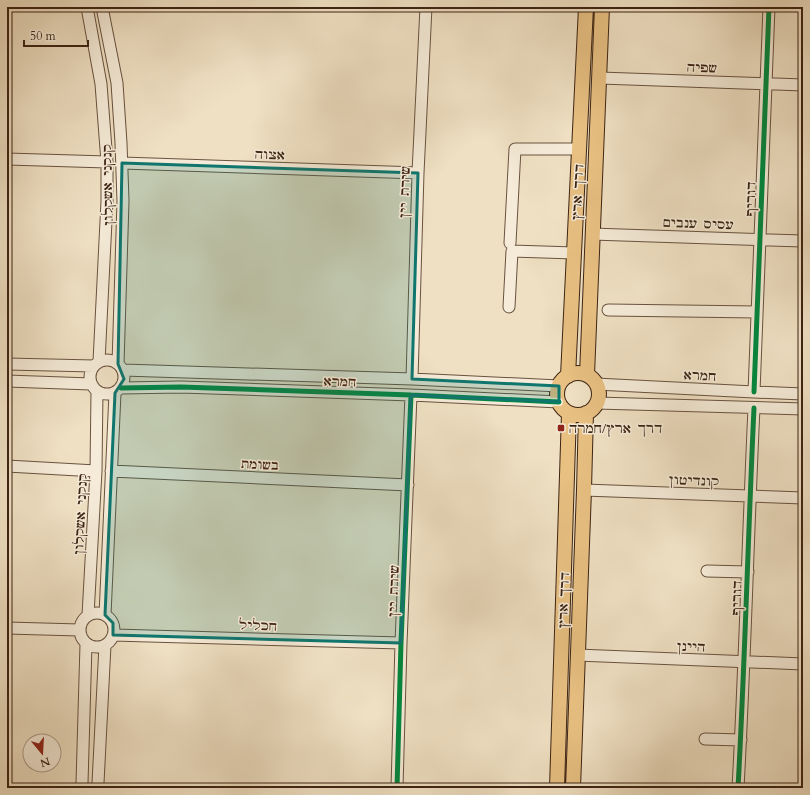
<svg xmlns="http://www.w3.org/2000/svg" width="810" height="795" font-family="Cardo,'Frank Ruhl Libre',serif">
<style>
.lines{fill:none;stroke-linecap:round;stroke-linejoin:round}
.minor-casing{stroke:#69523f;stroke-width:13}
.major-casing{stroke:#3c2313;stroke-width:16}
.minor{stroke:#f5ebd8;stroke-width:11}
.major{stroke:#e8c082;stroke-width:14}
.cycleway-casing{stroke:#f5ebd8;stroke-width:8}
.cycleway{stroke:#00873e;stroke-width:5}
.marked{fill:#0f766e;fill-opacity:0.2;stroke:#0f766e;stroke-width:3;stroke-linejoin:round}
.poi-dot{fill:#8f2418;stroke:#f5ebd8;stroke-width:1.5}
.labels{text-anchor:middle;stroke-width:3;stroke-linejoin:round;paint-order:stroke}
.street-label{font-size:13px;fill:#3c2313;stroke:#f5ebd8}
.poi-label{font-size:13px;fill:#3c2313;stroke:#f5ebd8;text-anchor:start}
</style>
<rect width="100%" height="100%" fill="#efe0c3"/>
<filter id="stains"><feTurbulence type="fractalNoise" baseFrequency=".005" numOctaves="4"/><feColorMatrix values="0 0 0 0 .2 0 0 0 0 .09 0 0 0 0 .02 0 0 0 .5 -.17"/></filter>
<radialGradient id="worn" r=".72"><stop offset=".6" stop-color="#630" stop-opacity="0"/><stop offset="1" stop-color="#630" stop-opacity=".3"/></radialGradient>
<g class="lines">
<g class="minor-casing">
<path id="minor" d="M87,7L101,84L107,162V201L99,362
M102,7L117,83L121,143L123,201L118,364
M600,78L803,85
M7,159L107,162
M122,163L418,173
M592,234L803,241
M510,243L515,149H579
M509,307L512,251L574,253
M608,310L757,312
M90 377a17 17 0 1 1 34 0a17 17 0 1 1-34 0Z
M7,364L94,366
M123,370L412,379L559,386
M412,379L418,173L426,7
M7,381L91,384
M596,384L754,392L803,394
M121,388L181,387L411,395L559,402
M754,392L769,7
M597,403L803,409
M7,466L96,471
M111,471L408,485
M584,490L803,498
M707,571L748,572
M80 630a17 17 0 1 1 34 0a17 17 0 1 1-34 0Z
M88,615L96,471L97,391
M105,615L115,393
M7,628L79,630
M113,635L401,643
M577,655L803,664
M705,739L741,740
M82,783L86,644
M98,783L105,645
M397,788L401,643L411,395
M738,788C745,661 748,535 754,408"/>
</g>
<g class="major-casing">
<path id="major" d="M557 394a21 21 0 1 1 42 0a21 21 0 1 1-42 0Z
M587,375L602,7
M568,376L586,7
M557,788L569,413
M573,788L584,490L586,413"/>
</g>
<use href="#minor" class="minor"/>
<use href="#major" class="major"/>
<g class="cycleway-casing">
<path id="cycleway" d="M121,388L181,387L411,395L559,402
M754,392L769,7
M397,788L401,643L411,395
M738,788C745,661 748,535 754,408"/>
</g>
<use href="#cycleway" class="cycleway"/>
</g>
<path class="marked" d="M122,163L418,173L412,379L559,386V402L411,395L401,643L113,635V623L105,615L115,393L124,379L118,364Z"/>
<rect class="poi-dot" x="557" y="424" width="8" height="8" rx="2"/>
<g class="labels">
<g class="street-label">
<text transform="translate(702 67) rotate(2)" y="5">שפיה</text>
<text transform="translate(270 154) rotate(2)" y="5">אצוה</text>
<text transform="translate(107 185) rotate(-91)" y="5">קנקני אשקלון</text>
<text transform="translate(404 192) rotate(-88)" y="5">שירת יין</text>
<text transform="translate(577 192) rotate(-87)" y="5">דרך ארץ</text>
<text transform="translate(750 199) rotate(-88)" y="5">דוריף</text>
<text transform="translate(698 223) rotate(2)" y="5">עסיס ענבים</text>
<text transform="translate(700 375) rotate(3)" y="5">חמרא</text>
<text transform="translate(340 381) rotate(2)" y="5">חמרא</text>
<text transform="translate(260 464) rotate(3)" y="5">בשומת</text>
<text transform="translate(694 480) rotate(2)" y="5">קונדיטון</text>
<text transform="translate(80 514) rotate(-87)" y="5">קנקני אשקלון</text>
<text transform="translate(393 591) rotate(-88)" y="5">שירת יין</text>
<text transform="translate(736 598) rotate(-88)" y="5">דוריף</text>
<text transform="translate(563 600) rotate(-88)" y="5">דרך ארץ</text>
<text transform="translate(258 625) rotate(2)" y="5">חכליל</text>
<text transform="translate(691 646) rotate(2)" y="5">היינן</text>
</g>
<g class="poi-label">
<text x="569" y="433">דרך ארץ/חמרה</text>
</g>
</g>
<rect width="810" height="795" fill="none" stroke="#efe0c3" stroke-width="24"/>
<rect x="8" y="8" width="794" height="779" fill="none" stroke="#3c2313" stroke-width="2"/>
<rect x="12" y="12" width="786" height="771" fill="none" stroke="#3c2313"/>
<g transform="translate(42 753) rotate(162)"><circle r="19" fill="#f5ebd8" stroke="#ab9b89"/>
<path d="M0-3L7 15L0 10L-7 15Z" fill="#8f2418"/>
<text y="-6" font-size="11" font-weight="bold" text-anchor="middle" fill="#3c2313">N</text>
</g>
<path d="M24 40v6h64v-6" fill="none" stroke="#3c2313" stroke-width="2"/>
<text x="30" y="40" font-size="12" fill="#3c2313" stroke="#f5ebd8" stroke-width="3" paint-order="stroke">50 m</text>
<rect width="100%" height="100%" filter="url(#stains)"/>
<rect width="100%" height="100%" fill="url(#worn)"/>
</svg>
